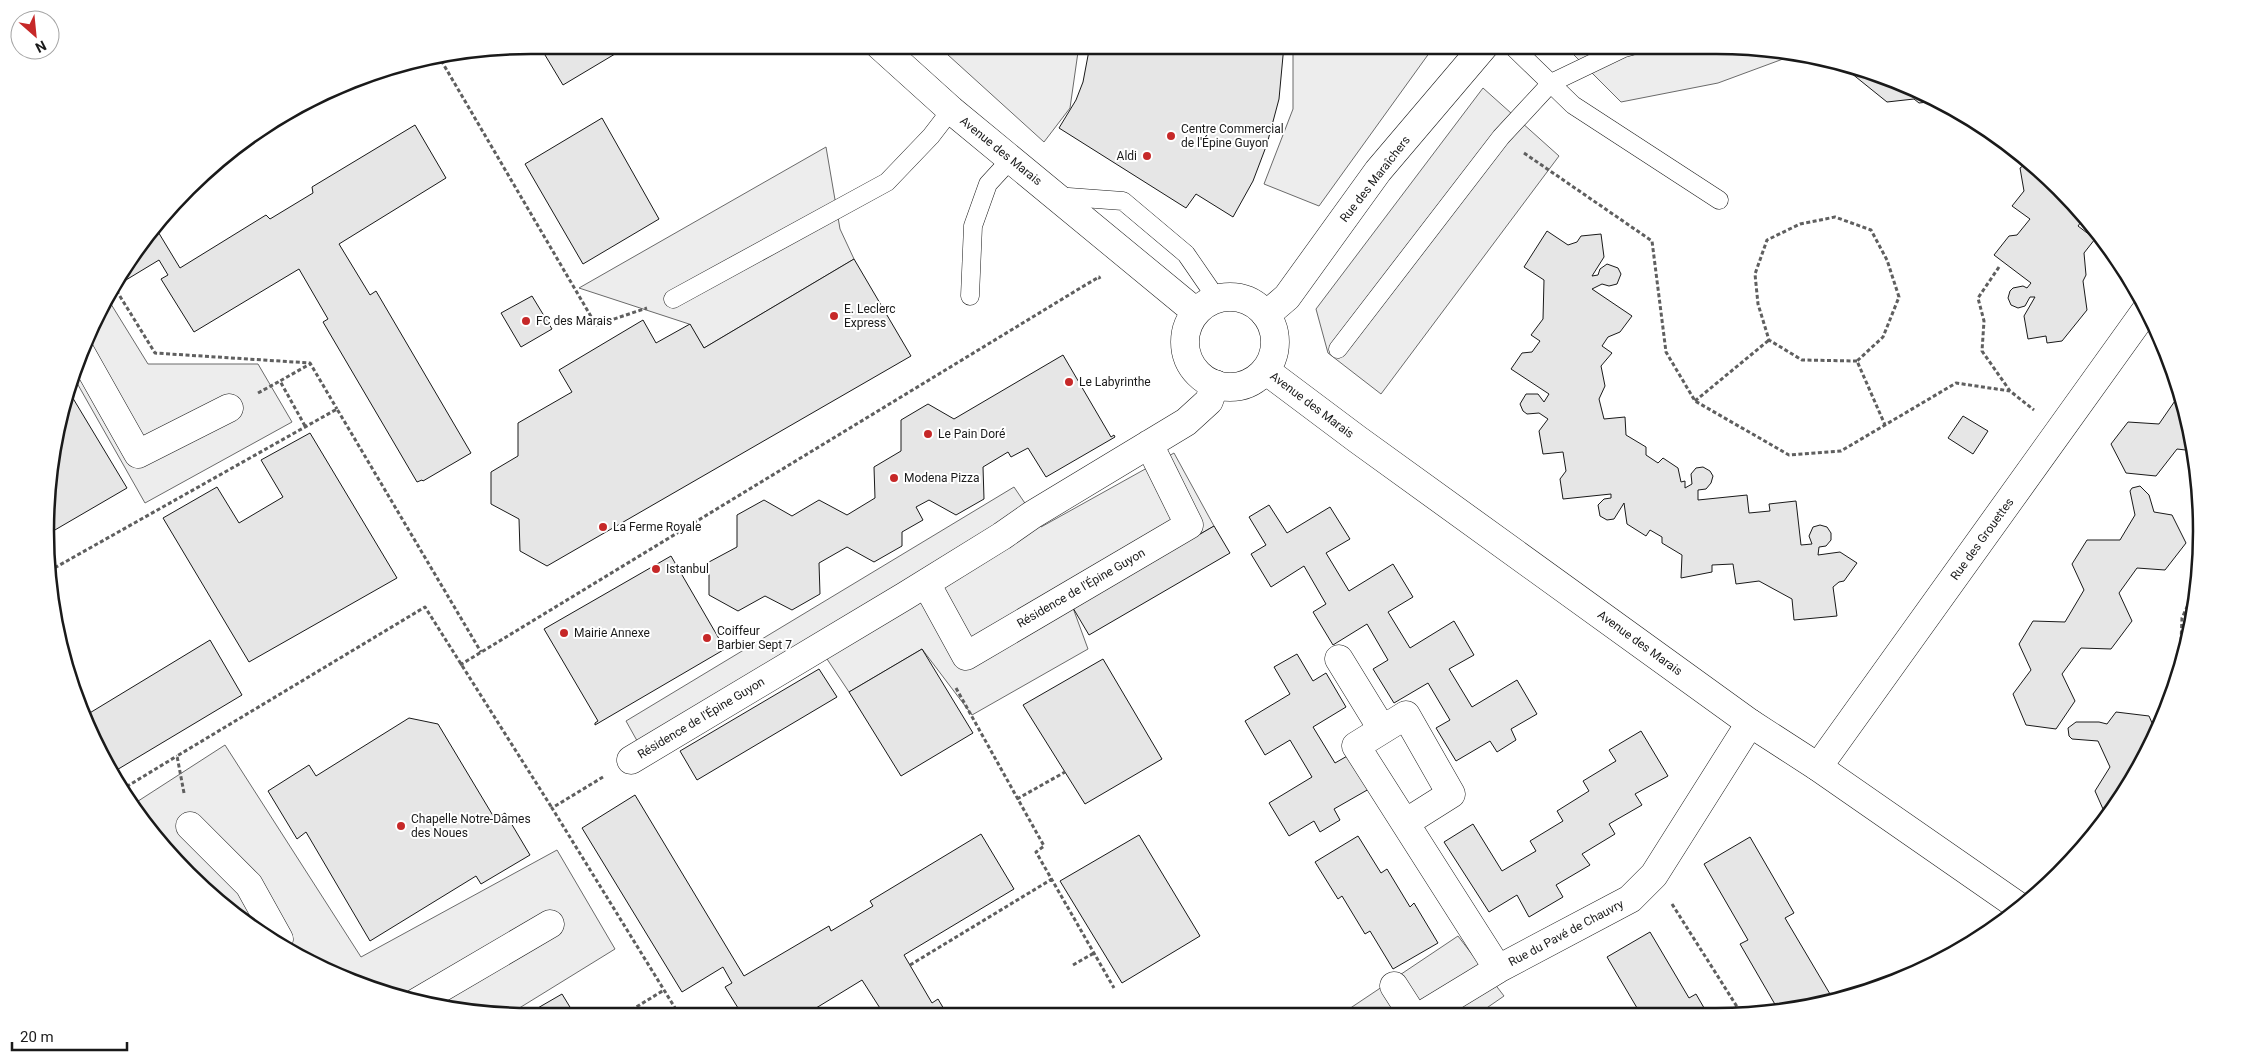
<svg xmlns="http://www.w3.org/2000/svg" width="2247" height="1062" font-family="Roboto,sans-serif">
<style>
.built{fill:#ededed;stroke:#6a6a6a}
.building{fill:#e6e6e6;stroke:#1a1a1a}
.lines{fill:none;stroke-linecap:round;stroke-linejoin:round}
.lane-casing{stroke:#1a1a1a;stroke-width:19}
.street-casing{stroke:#1a1a1a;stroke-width:29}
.secondary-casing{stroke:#1a1a1a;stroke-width:29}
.path{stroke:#5f5f5f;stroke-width:3;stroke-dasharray:4 2.5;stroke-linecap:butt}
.lane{stroke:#fff;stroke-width:18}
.street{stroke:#fff;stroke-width:28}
.secondary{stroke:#fff;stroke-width:28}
.poi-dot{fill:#c62828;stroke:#fff;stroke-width:2}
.labels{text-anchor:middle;stroke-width:4;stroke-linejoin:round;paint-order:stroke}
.poi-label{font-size:12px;fill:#1a1a1a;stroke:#fff;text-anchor:start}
.street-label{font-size:12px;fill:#1a1a1a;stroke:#fff}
.rim{fill:none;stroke:#1a1a1a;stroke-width:2.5}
</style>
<rect width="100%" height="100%" fill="#fff"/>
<path class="built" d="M937,45H1079L1070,108L1044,142Z
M1293,45H1435L1319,206L1264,184L1293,109Z
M1564,45H1716L1793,53L1783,59L1718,83L1621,102Z
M1483,88L1559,156L1381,394L1328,353L1316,309Z
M826,147L840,229L854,259L704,348L689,324L579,288Z
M106,296L148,364H258L292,422L145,503L73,376L82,345Z
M1174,453L1214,526L1073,608L1088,649L972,715L922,649L849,692L823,653L645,755L626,721L1014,487L1041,527Z
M225,745L361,957L557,850L615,949L508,1015L436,1008L345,980L211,897L165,851L132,805Z
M1458,936L1504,996L1478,1014H1348L1346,1011Z"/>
<path class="building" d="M539,45H630L563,85Z
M1090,45H1284L1279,99L1267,144L1253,181L1233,217L1196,194L1186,208L1059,128L1076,100L1083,82Z
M1850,66L1902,82L1937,101L1919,103L1914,99L1887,102L1851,73Z
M602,118L659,219L583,264L525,164Z
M415,125L446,178L339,244L370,295L376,291L471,453L423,481L422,480L417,482L323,322L328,319L299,269L194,332L161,279L168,275L159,260L116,286L115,282L157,230L180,268L266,215L270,219L313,193L312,187Z
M2023,157L2059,187L2084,218L2078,226L2095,239L2084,253L2086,275L2083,281L2087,310L2062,341L2047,343L2046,336L2028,339L2024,316L2035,297H2030L2025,306L2018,308L2011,305L2008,298L2010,291L2013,288L2023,286L2027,288L2031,283L1994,255L2009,236L2017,235L2030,219L2012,206L2024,191L2020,168L2027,163Z
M1547,231L1568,245L1577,242L1581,236L1601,234L1604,257L1592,276L1598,275L1600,269L1607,264L1618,268L1621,274L1617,284L1609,286L1602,284L1592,289L1632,316L1620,332L1608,337L1602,346L1612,353L1601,366L1605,386L1599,399L1604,419L1625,417L1626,435L1646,447V455L1658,463L1663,458L1678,468L1681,482L1685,481V488L1692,484L1691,474L1696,468L1703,467L1710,471L1713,476L1711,483L1706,489L1698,490V500L1747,495L1749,513L1770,511L1769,504L1796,501L1801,545L1812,544L1809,536L1813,527L1820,525L1827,527L1831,533V540L1826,546L1819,547L1818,555L1840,552L1857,563L1844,581L1839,582L1833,587L1837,616L1794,620L1792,599L1759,581L1736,584L1733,564L1712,565V572L1681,578L1682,555L1662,543V537L1650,530L1646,536L1627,524L1624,503L1614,519L1607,520L1600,516L1598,505L1604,499L1611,498V494L1563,499L1560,479L1566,471L1563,452L1543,454L1539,431L1548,419L1539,413L1527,414L1523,411L1520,404L1526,394H1538L1544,402L1549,394L1511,369L1522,353L1532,352L1540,341L1531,335L1543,319L1544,280L1524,267Z
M854,259L911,356L547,566L520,551L519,519L491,504V472L518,456V423L572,392L559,370L643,320L656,343L690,324L704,348Z
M532,296L552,329L521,347L501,313Z
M1063,355L1111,437L1114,435L1115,437L1046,477L1028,448L1011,457L1008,452L983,467L984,499L956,515L929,500L916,507L923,520L902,532V546L874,562L847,547L819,563L820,594L792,610L765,596L738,611L709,595V562L737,547V515L764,500L792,516L819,500L847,515L875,498L874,467L901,451V420L928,404L954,419Z
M68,390L127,488L48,534L45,529L54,436Z
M2179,395L2193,436L2194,451L2177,449L2156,476L2126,473L2111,444L2128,422L2159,424Z
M1963,416L1988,431L1973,454L1948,438Z
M310,433L397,578L249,662L163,518L217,487L239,523L283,497L261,460Z
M2140,486L2149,495L2154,512L2172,515L2186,543L2165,570L2137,568L2119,593L2132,621L2111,649L2081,648L2062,674L2075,701L2056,729L2026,725L2013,694L2031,670L2019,644L2033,621L2065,622L2084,590L2072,564L2087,540H2120L2135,515L2130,491L2132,488Z
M1269,505L1287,533L1330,507L1350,539L1326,553L1349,591L1393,564L1413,597L1388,612L1410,648L1454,621L1474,655L1449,669L1472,707L1517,680L1537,714L1511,729L1516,740L1497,752L1490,741L1456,761L1436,728L1450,720L1428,683L1394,703L1373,669L1388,660L1367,624L1333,645L1313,612L1326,604L1304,566L1271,587L1251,554L1266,545L1249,517Z
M1214,526L1230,553L1089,635L1073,608Z
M671,556L725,649L595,725V723L598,721L544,629Z
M210,640L242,695L110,774L88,714Z
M922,649L973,733L901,776L849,692Z
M1297,654L1313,681L1326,673L1346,707L1313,727L1335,763L1349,755L1369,789L1334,809L1340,820L1320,832L1314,821L1289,836L1269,803L1312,777L1290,740L1265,755L1245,721L1290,694L1274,667Z
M1103,659L1162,759L1085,804L1023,705Z
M819,669L837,697L697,780L680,751Z
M2116,712L2149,716L2156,732L2107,818L2095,791L2110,767L2098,741L2072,739L2069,736L2068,728L2076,722H2099L2107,724Z
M409,718L438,724L495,819L505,813L530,855L481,884L476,876L370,941L306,832L297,839L268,791L309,765L316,776Z
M1641,731L1668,776L1635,794L1642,805L1609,824L1615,834L1582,854L1590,865L1556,885L1563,897L1529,917L1517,895L1489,912L1444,842L1473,824L1502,871L1536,851L1530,841L1563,821L1557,811L1589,791L1583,781L1616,761L1609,750Z
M635,795L744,976L829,926L831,931L873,906L870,901L981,834L1014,889L904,955L932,1003L938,999L948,1016H885L862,980L803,1016H743L725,987L732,983L723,967L682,992L582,828Z
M1139,835L1200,936L1122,983L1060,881Z
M1358,836L1381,873L1387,869L1410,907L1414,903L1438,943L1393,969L1370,931L1365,934L1342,896L1338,899L1315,862Z
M1750,837L1794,913L1785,918L1830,994L1821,999L1822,1001L1780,1013L1740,944L1748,940L1704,864Z
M1650,932L1689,998L1696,994L1707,1013H1640L1607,957Z
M562,994L576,1017L524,1016Z"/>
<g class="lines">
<g class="lane-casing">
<path id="lane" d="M1511,45L1573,105L1719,200
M1055,196L1123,201L1186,254L1217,299
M970,296L973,226L988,184L1011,159
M673,299L887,182L931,136L951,110
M1338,349L1501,137L1551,83L1624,48L1635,45"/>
</g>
<g class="street-casing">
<path id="street" d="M1266,315L1287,297L1378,171L1485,45
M80,351L138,454L229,408
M926,583L966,656L1189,525L1149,444
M1339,659L1382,729
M631,760L905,596L1002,536L1032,515L1186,422L1209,401L1215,384
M1818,767L2146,310
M1405,823L1451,794L1406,715L1356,746L1498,969L1630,899L1654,875L1750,723
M190,826L249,885L279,939
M1394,986L1412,1014
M417,1002L550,924
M1424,1014L1498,969"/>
</g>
<g class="secondary-casing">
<path id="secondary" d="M879,45L951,110L1196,312
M1185 342a45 45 0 1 1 90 0a45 45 0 1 1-90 0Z
M1265,370L1357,439L1750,723L1818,767L2021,908"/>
</g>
<path class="path" d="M438,55L596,325L647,308
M1524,153L1652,241L1666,352L1695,401L1789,455L1841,451L1956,383L2010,391
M1999,267L1978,298L1984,321L1982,351L2010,391L2034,410
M113,285L155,353L310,363L337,409
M1857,361L1802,360L1769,340L1758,304L1755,274L1767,240L1800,224L1835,217L1871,230L1887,260L1899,297L1883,337L1857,361L1885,425
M258,393L280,381
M1695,401L1769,340
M305,426L280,381L310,364
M49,571L337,409L481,652
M460,665L1082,287L1099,277L1100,279
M2180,667L2182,618L2197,585
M956,688L1044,846L1036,852L1114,988
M603,777L552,808L680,1016
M121,790L177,756
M184,793L177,756L425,607L552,808
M1017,799L1065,772
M1672,904L1741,1013
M910,965L1052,879
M1073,965L1094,953
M620,1017L664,990"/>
<use href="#lane" class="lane"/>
<use href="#street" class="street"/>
<use href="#secondary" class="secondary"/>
</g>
<g class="poi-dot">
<circle cx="1171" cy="136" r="5"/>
<circle cx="1147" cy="156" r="5"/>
<circle cx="834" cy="316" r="5"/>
<circle cx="526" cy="321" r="5"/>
<circle cx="1069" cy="382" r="5"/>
<circle cx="928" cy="434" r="5"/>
<circle cx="894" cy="478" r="5"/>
<circle cx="603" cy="527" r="5"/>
<circle cx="656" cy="569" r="5"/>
<circle cx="564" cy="633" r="5"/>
<circle cx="707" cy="638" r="5"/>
<circle cx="401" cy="826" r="5"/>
</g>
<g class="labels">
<g class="poi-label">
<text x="1181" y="133">Centre Commercial<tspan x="1181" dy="14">de l'Épine Guyon</tspan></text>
<text x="1137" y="160" text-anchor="end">Aldi</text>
<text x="844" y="313">E. Leclerc<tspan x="844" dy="14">Express</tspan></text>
<text x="536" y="325">FC des Marais</text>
<text x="1079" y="386">Le Labyrinthe</text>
<text x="938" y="438">Le Pain Doré</text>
<text x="904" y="482">Modena Pizza</text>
<text x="613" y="531">La Ferme Royale</text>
<text x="666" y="573">Istanbul</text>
<text x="717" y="635">Coiffeur<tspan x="717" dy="14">Barbier Sept 7</tspan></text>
<text x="574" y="637">Mairie Annexe</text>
<text x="411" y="823">Chapelle Notre-Dames<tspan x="411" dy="14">des Noues</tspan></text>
</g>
<g class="street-label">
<text transform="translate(1001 151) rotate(39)" y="4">Avenue des Marais</text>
<text transform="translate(1375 179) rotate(-52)" y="4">Rue des Maraîchers</text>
<text transform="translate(1312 405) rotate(37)" y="4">Avenue des Marais</text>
<text transform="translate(1982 539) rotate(-54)" y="4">Rue des Grouettes</text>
<text transform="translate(1081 588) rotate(-30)" y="4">Résidence de l'Épine Guyon</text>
<text transform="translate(1640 643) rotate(36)" y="4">Avenue des Marais</text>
<text transform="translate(701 718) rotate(-31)" y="4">Résidence de l'Épine Guyon</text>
<text transform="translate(1566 933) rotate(-28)" y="4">Rue du Pavé de Chauvry</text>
</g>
</g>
<path d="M0 0H2247V1062H0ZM531 54H1716A477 477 0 0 1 2193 531V531A477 477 0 0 1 1716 1008H531A477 477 0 0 1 54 531V531A477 477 0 0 1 531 54Z" fill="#fff" fill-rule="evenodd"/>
<path class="rim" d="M531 54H1716A477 477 0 0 1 2193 531V531A477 477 0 0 1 1716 1008H531A477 477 0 0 1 54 531V531A477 477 0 0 1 531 54Z"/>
<g transform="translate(35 35) rotate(153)"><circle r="24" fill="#ffffff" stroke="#a3a3a3"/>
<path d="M0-4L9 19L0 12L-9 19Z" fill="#c62828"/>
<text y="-8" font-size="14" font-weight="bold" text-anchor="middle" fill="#1a1a1a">N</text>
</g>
<path d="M12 1042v8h115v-8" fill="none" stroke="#1a1a1a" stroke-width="2.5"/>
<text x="20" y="1042" font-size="15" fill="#1a1a1a" stroke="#ffffff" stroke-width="4" paint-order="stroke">20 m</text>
</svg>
